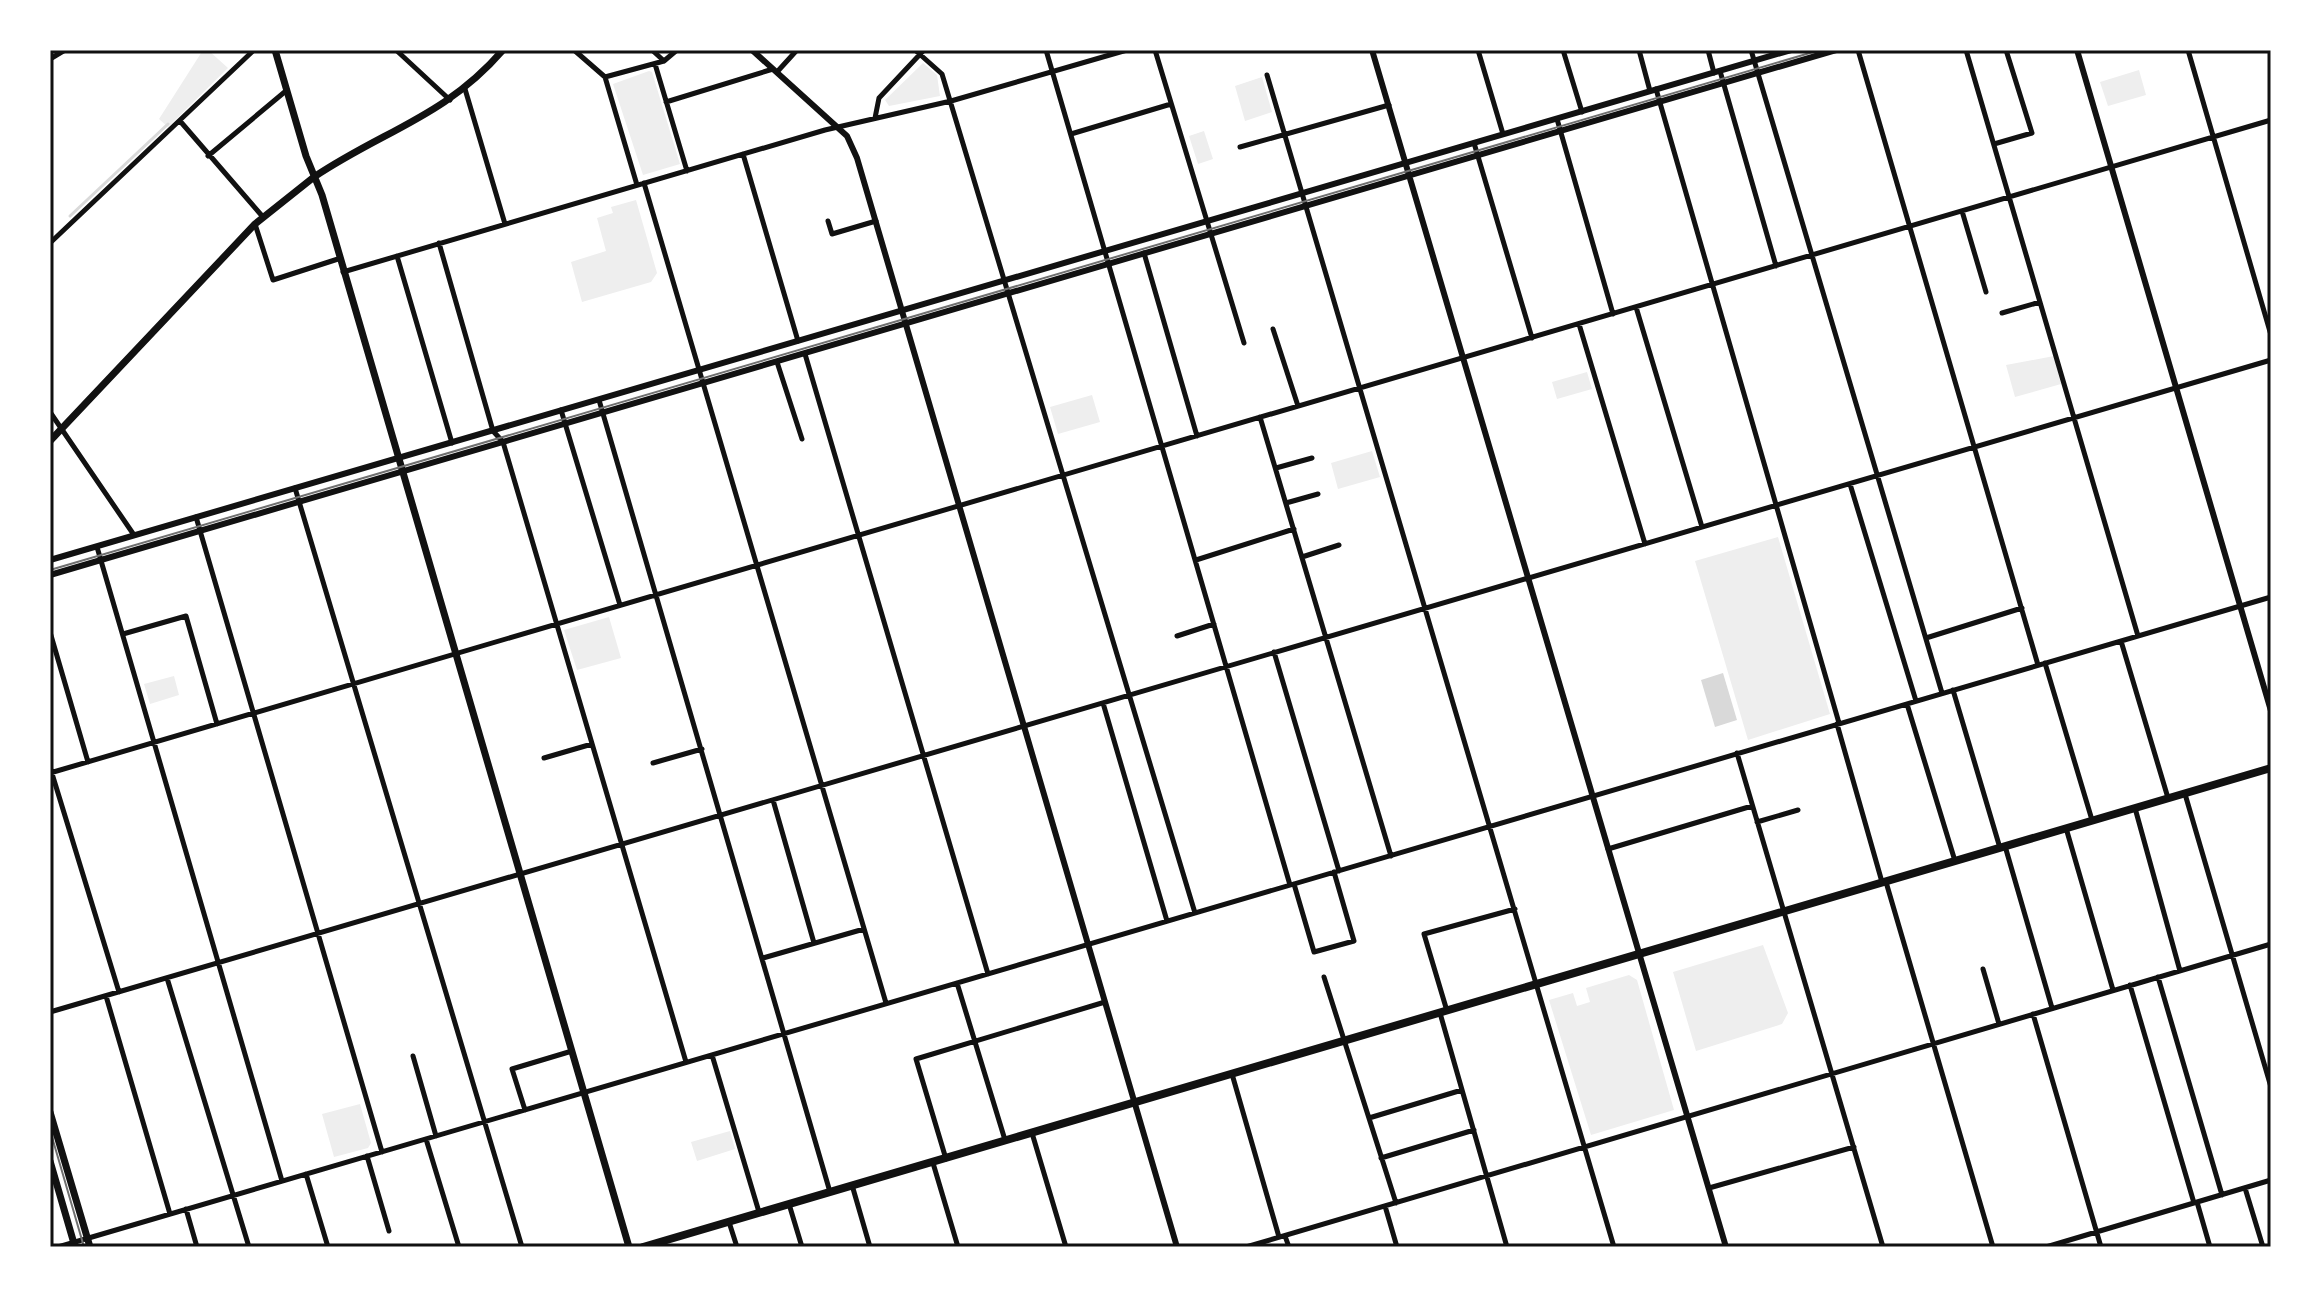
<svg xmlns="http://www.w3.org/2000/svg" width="2321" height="1297" font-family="Lora,serif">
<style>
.green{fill:#eee}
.water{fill:#d9d9d9}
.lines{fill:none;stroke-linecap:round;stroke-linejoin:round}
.stream{stroke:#d9d9d9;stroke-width:3}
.minor{stroke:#111;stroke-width:5}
.tertiary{stroke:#111;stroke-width:6}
.secondary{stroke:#111;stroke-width:7}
.primary{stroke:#111;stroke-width:7}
.trunk{stroke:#111;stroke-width:8}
.tram{stroke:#707070;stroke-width:2}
.neatline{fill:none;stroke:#111;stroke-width:3}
</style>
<rect width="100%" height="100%" fill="#fff"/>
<path class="green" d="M203,50H208L228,68L168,127L159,119Z
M923,63L937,75L940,96L889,106L885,100Z
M2139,70L2146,95L2108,106L2100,82Z
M649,71L652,72L680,164L643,175L613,84Z
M1262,77L1272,112L1245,121L1235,86Z
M1204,131L1213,159L1198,164L1189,136Z
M636,200L657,273L651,282L582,302L571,262L606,251L597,218L613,213L611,207Z
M2054,356L2061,384L2015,397L2006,365Z
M1587,372L1592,389L1557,399L1552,382Z
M1092,395L1100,422L1058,434L1050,407Z
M1372,451L1380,477L1338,489L1331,463Z
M1778,537L1830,714L1748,740L1695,561Z
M609,617L621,658L577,670L564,630Z
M174,676L179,695L150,704L144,684Z
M1763,945L1788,1013L1782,1024L1696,1051L1673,972Z
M1629,975L1637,980L1674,1110L1591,1135L1549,1000L1573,993L1577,1006L1590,1002L1586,988Z
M360,1104L371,1143L368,1148L334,1157L322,1114Z
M730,1131L735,1149L697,1161L691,1142Z"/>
<path class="water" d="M1723,673L1737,720L1715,727L1701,680Z"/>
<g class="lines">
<path class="stream" d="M70,216L168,124"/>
<path class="minor" d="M396,50L450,100
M574,50L605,77L637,185
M652,50L664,61
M915,50L942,74L1195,913
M1046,50L1290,885
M1155,50L1244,343
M1478,50L1503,134
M1563,50L1582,112
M1639,50L1650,91
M1708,50L1714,73
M1751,50L1942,693
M1858,50L2038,665
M1966,50L2138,636
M2188,50L2271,335
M50,59L65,50
M655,64L687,171
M1720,71L1776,266
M777,72L797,50
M1267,75L1614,1247
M605,77L664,61L677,50
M465,89L505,224
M1656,89L1839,723
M666,102L773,69
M875,118L879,98L924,50
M1557,119L1613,314
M180,121L263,217
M1071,134L1171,104
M1474,143L1532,338
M1994,144L2032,133L2006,50
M1240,147L1389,105
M743,154L798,341
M208,156L287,90
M644,183L886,1003
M1962,211L1986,292
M828,221L832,234L876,221
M255,224L273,280L338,259
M50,243L254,50
M439,243L493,431L503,442L686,1062
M1144,253L1197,436
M397,256L452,443
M343,272L825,130L951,101L1127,50
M1636,307L1702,527
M2002,313L2040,302
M1579,324L1645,544
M1273,329L1298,406
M805,354L988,974
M777,362L802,439
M599,400L830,1192
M561,410L620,605
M50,412L134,535
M1260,417L1391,856
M1276,468L1312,458
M1850,484L1916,701
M295,488L522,1247
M1286,503L1318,494
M196,517L382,1152
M97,547L282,1181
M1302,557L1339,545
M1196,560L1294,529
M50,632L88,762
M123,634L186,616L217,724
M1177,636L1214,624
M1926,638L2022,608
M2121,641L2168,798
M1274,652L1339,871
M2045,663L2092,820
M1953,690L2000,848
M1103,703L1167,921
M1907,704L1955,861
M1837,724L1882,882
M1737,753L1883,1247
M544,758L592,744
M653,763L702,749
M50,767L119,992
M50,773L2271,120
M2185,794L2271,1087
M773,800L814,943
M2135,808L2180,971
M1757,822L1798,810
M2066,828L2113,990
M2005,846L2052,1008
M1608,849L1752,806
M1886,882L1993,1247
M1294,884L1314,952L1354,941L1334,872
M763,958L864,929
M1983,969L1999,1024
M1324,977L1396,1203
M2158,977L2222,1195
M167,978L249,1247
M957,983L1005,1140
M2130,985L2194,1203
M106,996L170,1214
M1447,1011L1424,934L1515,909
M50,1012L2271,360
M1440,1013L1507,1247
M2033,1014L2101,1247
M712,1055L759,1212
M413,1056L436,1136
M1232,1074L1279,1237
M525,1110L512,1069L572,1051
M1369,1118L1462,1090
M1032,1133L1066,1247
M426,1139L459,1247
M367,1156L389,1231
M1381,1158L1474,1130
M946,1159L916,1059L1105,1002
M933,1163L958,1247
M306,1174L328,1247
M852,1185L870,1247
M1709,1188L1854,1147
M2245,1188L2263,1247
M2197,1202L2210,1247
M789,1204L802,1247
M1385,1206L1397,1247
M186,1209L197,1247
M729,1222L737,1247
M1285,1236L1289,1247
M58,1247L2271,597
M1246,1247L2271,944
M2046,1247L2271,1180"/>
<path class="tertiary" d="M752,50L847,136L857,158L1177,1247
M1372,50L1726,1247
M2077,50L2271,711
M50,560L1791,50
M50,575L1836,50"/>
<path class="secondary" d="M50,441L255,224L314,177
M50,1112L90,1247
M50,1161L75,1247"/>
<path class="primary" d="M275,50L306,156L322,195L629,1247
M314,177C384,130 445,117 503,50"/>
<path class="trunk" d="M643,1247L2271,768"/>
<path class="tram" d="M50,570L1820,50
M50,1130L84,1247"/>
</g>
<rect width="2321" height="1297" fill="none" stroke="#ffffff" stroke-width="104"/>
<rect x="52" y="52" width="2217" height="1193" class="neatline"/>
</svg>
